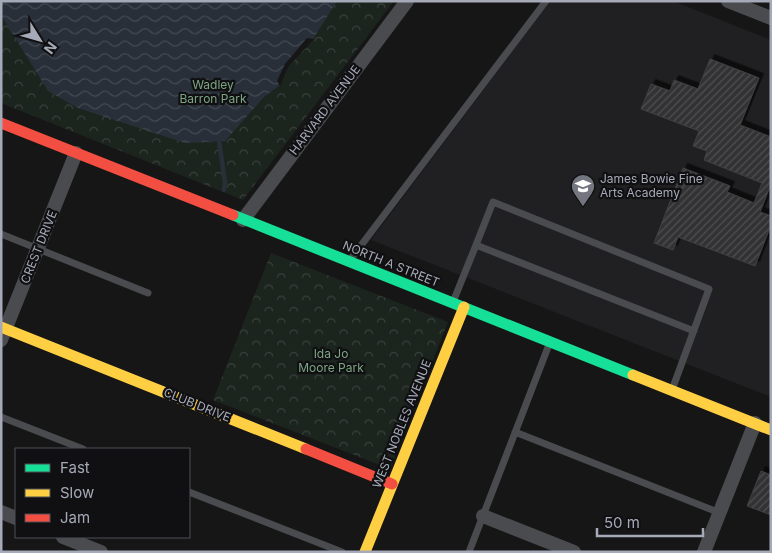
<svg xmlns="http://www.w3.org/2000/svg" width="772" height="553" font-family="Inter,sans-serif">
<style>
.built{fill:#202022}
.park{fill:url(#park-crowns)}
.water{fill:url(#water-waves)}
.pier{fill:#161616}
.lines{fill:none;stroke-linecap:round;stroke-linejoin:round}
.stream{stroke:#282f39;stroke-width:4.5}
.building{fill:url(#building-hatch);stroke:#3f3f42;filter:url(#shadow)}
.lane{stroke:#4a4b4f;stroke-width:7}
.street{stroke:#4a4b4f;stroke-width:14}
.fast{stroke:#16e098;stroke-width:11}
.slow{stroke:#ffcf43;stroke-width:11}
.jam{stroke:#f24e42;stroke-width:11}
.labels{text-anchor:middle;stroke-width:4.5;stroke-linejoin:round;paint-order:stroke}
.park-label{font-size:12px;fill:#7ca583;stroke:#101012}
.street-label{font-size:12px;fill:#a6aab8;stroke:#101012}
.poi-label{font-size:12px;fill:#a6aab8;stroke:#101012;text-anchor:start}
</style>
<defs>
<pattern id="park-crowns" width="20" height="18" patternUnits="userSpaceOnUse" patternTransform="scale(1.25)"><rect width="20" height="18" fill="#1c241e"/><path d="M2 6a3 3 0 1 1 6 0M12 15a3 3 0 1 1 6 0" fill="none" stroke="#3a413d"/></pattern>
<pattern id="water-waves" width="16" height="10" patternUnits="userSpaceOnUse" patternTransform="scale(1.25)"><rect width="16" height="10" fill="#282f39"/><path d="M0 5q4-4 8 0t8 0" fill="none" stroke="#444a54"/></pattern>
<pattern id="building-hatch" width="6" height="6" patternUnits="userSpaceOnUse" patternTransform="scale(1.25)"><rect width="6" height="6" fill="#333334"/><path d="M-1 1l2-2M0 6l6-6M5 7l2-2" fill="none" stroke="#4e4e4f"/></pattern>
<filter id="shadow"><feDropShadow dx="4.5" dy="-4.5" stdDeviation="0" flood-color="#0009"/></filter>
</defs>
<rect width="100%" height="100%" fill="#161616"/>
<path class="built" d="M550,1H673L771,40V397L371,240Z"/>
<path class="park" d="M1,1H394L243,200L1,103Z
M271,253L448,322L390,469L213,400Z"/>
<path class="water" d="M1,1H337L313,39L289,66L280,85L264,97L225,141L185,143L78,108L48,91L1,15Z"/>
<path class="pier" d="M307,38L314,39L289,66L280,86L277,81L285,64Z"/>
<g class="lines">
<path class="stream" d="M219,141L225,182L224,190"/>
</g>
<path class="building" d="M710,59L759,78L740,125L771,137V184L760,212L771,216V225L755,266L678,237L673,250L654,243L683,168L730,186L727,192L754,203L762,183L704,160L707,151L693,146L699,131L641,109L651,84L670,91L674,80L698,89Z
M761,471L771,475V515L747,506Z"/>
<g class="lines">
<path class="lane" d="M1,234L148,293
M350,260L546,1
M453,302L476,245
M672,390L709,289L493,202L476,245L694,331
M1,417L83,449
M515,432L720,513
M189,492L342,552
M469,552L550,342"/>
<path class="street" d="M728,1L771,18
M243,220L407,1
M1,340L76,153
M1,512L16,518
M483,516L574,552
M63,537L101,552
M704,552L755,423"/>
<path class="fast" d="M233,215L633,375"/>
<path class="slow" d="M1,327L306,449
M633,375L771,430
M365,552L464,307"/>
<path class="jam" d="M1,123L233,215
M306,449L392,484"/>
</g>
<defs>
<g id="school-pin" transform="scale(1.25)"><path d="M0 17L-7.5 6A9.5 9.5 0 1 1 7.5 6Z" fill="#74767f" stroke="#101012"/><path d="M0-5L7-2L0 1L-7-2ZM-4 1L0 2.5L4 1V4Q0 6-4 4Z" fill="#fff"/></g>
</defs>
<g fill-rule="evenodd">
<use href="#school-pin" x="583" y="186"/>
</g>
<g class="labels">
<g class="park-label">
<text x="213" y="89">Wadley<tspan x="213" dy="14">Barron Park</tspan></text>
<text x="331" y="358">Ida Jo<tspan x="331" dy="14">Moore Park</tspan></text>
</g>
<g class="street-label">
<text transform="translate(325 110) rotate(-53)" y="4">HARVARD AVENUE</text>
<text transform="translate(39 247) rotate(-68)" y="4">CREST DRIVE</text>
<text transform="translate(391 264) rotate(22)" y="4">NORTH A STREET</text>
<text transform="translate(197 405) rotate(22)" y="4">CLUB DRIVE</text>
<text transform="translate(402 424) rotate(-68)" y="4">WEST NOBLES AVENUE</text>
</g>
<g class="poi-label">
<text x="600" y="183">James Bowie Fine<tspan x="600" dy="14">Arts Academy</tspan></text>
</g>
</g>
<rect width="772" height="553" fill="none" stroke="#a6aab8" stroke-width="5"/>
<rect x="15" y="448" width="175" height="90" fill="#101012" stroke="#4c4e54"/>
<rect x="25" y="464" width="25" height="8" fill="#16e098" stroke="#4c4e54"/>
<text x="60" y="473" font-size="15" fill="#a6aab8">Fast</text>
<rect x="25" y="489" width="25" height="8" fill="#ffcf43" stroke="#4c4e54"/>
<text x="60" y="498" font-size="15" fill="#a6aab8">Slow</text>
<rect x="25" y="514" width="25" height="8" fill="#f24e42" stroke="#4c4e54"/>
<text x="60" y="523" font-size="15" fill="#a6aab8">Jam</text>
<g transform="translate(40 40) rotate(127)" stroke="#101012" stroke-width="4" paint-order="stroke">
<path d="M0-4L9 19L0 12L-9 19Z" fill="#a6aab8"/>
<text y="-8" font-size="14" font-weight="bold" text-anchor="middle" fill="#a6aab8">N</text>
</g>
<path d="M597 528v8h106v-8" fill="none" stroke="#a6aab8" stroke-width="2.5"/>
<text x="604" y="528" font-size="15" fill="#a6aab8" stroke="#101012" stroke-width="4" paint-order="stroke">50 m</text>
</svg>
